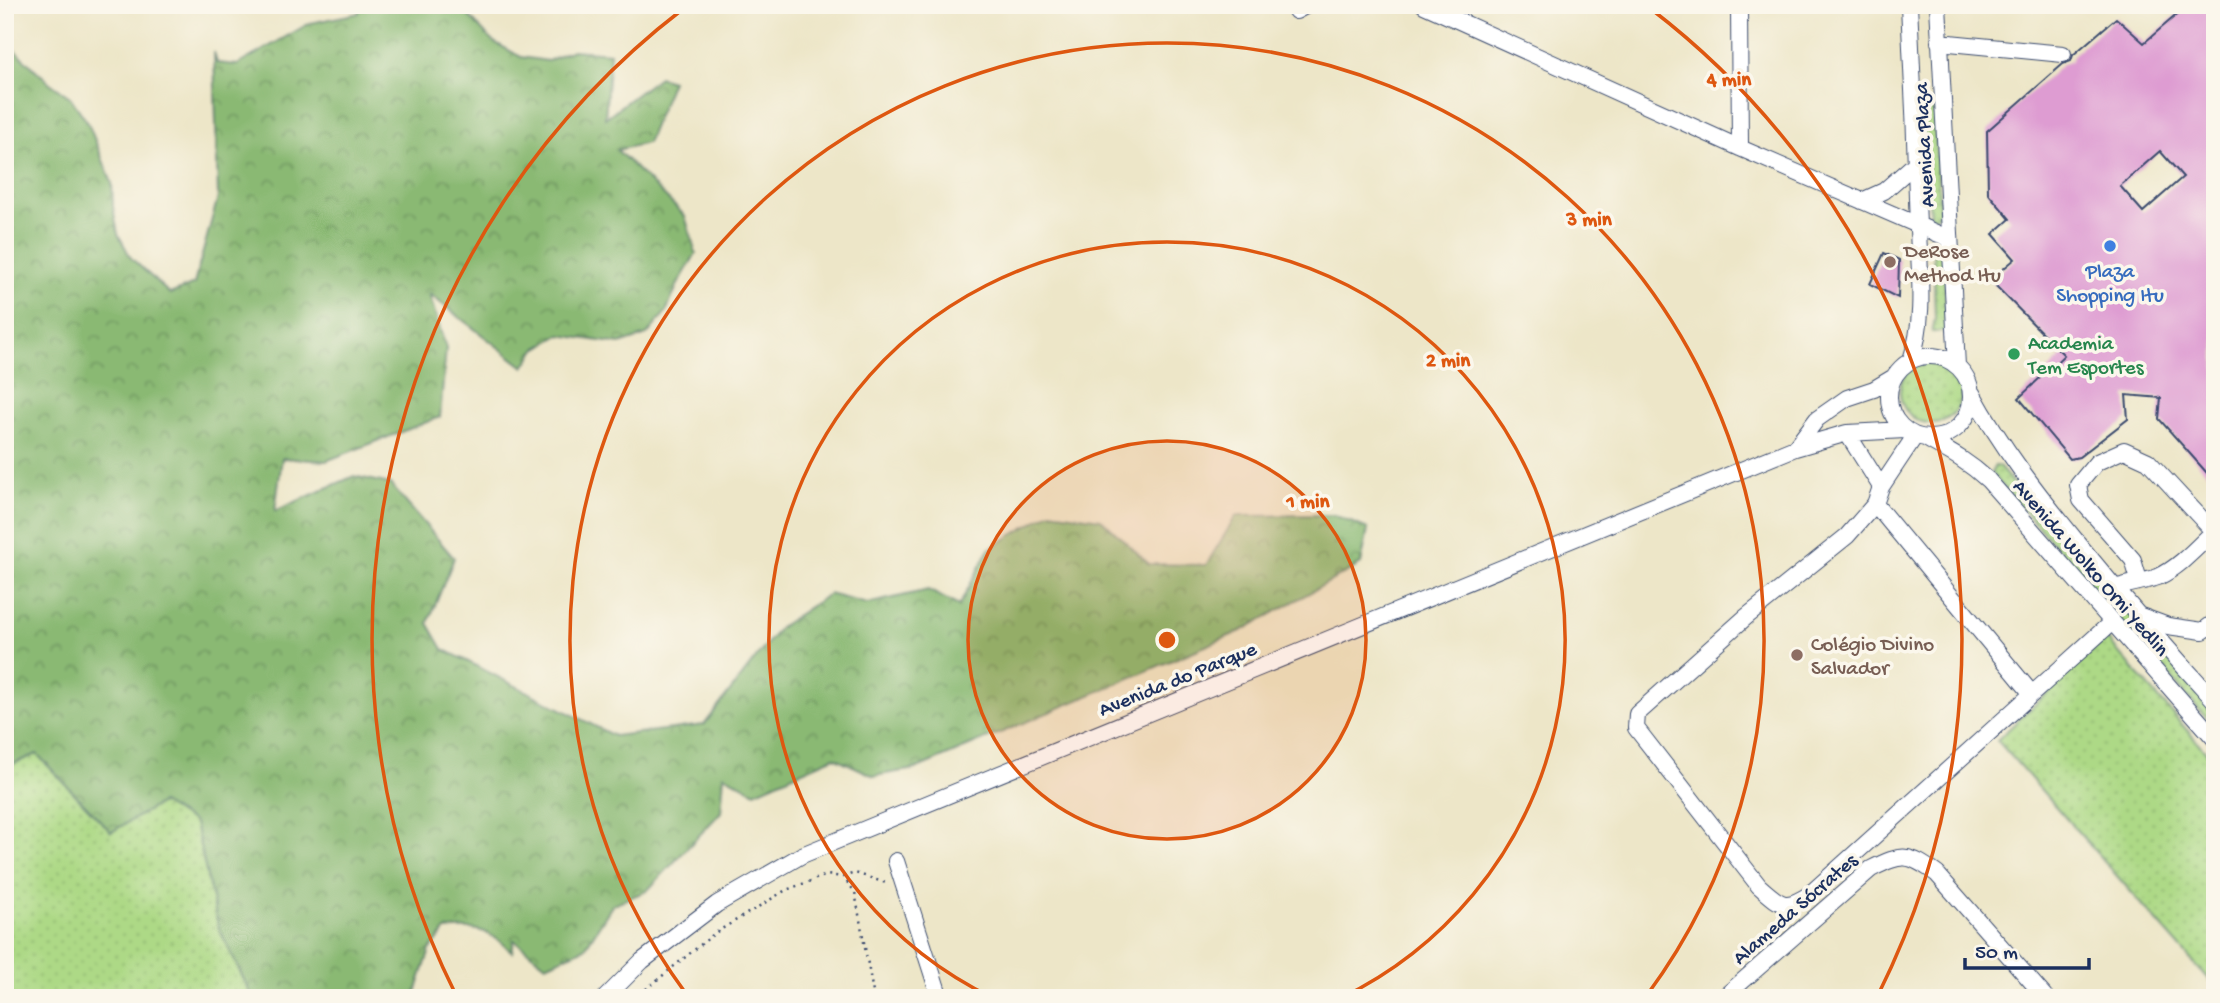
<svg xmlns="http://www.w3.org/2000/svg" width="2220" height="1003" font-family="'Gochi Hand',sans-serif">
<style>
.grass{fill:url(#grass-dots);stroke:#648472;stroke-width:2}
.forest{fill:url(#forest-crowns);stroke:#527468;stroke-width:2}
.building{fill:#de9cd2;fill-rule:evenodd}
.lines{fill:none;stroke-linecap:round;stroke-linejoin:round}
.minor-casing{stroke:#3a4a6e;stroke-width:18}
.path{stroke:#3a4a6e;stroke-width:2.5;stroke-dasharray:2 5;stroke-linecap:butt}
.minor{stroke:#fff;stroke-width:16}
.ring{fill:none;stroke:#de5710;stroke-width:3.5}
.shop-dot{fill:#3f7fe0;stroke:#fbf7ec;stroke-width:2.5}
.education-dot{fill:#8d6e63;stroke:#fbf7ec;stroke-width:2.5}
.leisure-dot{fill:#2e9e5b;stroke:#fbf7ec;stroke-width:2.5}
.labels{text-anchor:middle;stroke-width:7;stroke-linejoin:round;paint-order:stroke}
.street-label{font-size:21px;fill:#1b2f5e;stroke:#fbf7ec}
.education-label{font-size:21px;fill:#785e54;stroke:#fbf7ec;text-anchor:start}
.shop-label{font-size:21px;fill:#366cbe;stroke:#fbf7ec}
.leisure-label{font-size:21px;fill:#27864d;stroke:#fbf7ec;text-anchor:start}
.centre{fill:#de5710;stroke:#fbf7ec;stroke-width:3.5}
.ring-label{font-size:21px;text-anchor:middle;font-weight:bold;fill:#de5710;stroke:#fbf7ec;stroke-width:7;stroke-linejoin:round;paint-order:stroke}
</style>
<defs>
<pattern id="grass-dots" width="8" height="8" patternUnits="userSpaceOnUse" patternTransform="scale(1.75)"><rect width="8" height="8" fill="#add986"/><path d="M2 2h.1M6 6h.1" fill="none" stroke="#94bb76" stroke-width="1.8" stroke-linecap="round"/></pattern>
<pattern id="forest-crowns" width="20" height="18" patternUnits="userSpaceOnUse" patternTransform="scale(1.75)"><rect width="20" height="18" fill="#8ab973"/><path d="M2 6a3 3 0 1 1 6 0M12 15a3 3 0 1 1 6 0" fill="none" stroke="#709762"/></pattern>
</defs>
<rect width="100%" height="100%" fill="#fbf7ec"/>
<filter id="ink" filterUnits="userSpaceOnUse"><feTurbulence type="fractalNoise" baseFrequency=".0143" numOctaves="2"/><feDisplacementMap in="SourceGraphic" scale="14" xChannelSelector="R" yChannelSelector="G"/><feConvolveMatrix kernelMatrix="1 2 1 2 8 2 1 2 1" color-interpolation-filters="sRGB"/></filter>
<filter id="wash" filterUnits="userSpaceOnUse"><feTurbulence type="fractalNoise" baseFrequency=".00686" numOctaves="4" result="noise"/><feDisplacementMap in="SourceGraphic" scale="28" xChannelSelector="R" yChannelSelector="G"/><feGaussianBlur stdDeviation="1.57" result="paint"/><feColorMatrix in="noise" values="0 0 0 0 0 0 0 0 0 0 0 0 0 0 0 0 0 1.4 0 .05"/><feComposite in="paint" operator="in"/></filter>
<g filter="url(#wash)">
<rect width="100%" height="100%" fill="#ede6c8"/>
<path class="grass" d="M1927,108L1932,109L1934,113L1940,214L1933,218L1930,216L1923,111Z
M1933,237L1943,244L1946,315L1950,332H1932L1935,319Z
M1900 392a31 31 0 1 1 62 0a31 31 0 1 1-62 0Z
M1995,466L1999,467L2215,711V728L1991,473Z
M2106,638L2215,762V987L1997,740Z
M37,754L111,832L161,803L195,823L219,929L253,998H5V767Z"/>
<path class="forest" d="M359,5H459L492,41L521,57L548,61L572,50L610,53L605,118L659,77L672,81L647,143L617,150L685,216L696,253L677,286L666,312L647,335L620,344L560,335L536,349L524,367L429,294L446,348L440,417L326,461L282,458L275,511L354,476L390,484L454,558L428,623L443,649L614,736L704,725L780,627L829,594L867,604L928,590L959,606L989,549L1051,512L1101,519L1149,564L1206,565L1236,516L1334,515L1368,529L1361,564L1241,631L915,769L874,776L834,757L755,792L724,775L721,812L647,891L613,904L585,948L546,965L514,940L512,952C490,930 476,926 446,930L430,950L414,998H253L219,929L195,823L161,803L111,832L37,754L5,767V30L11,47L50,83L70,97L88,123L112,183L113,207L118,234L131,258L170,294L194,284L218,197L214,52L217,63L237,65L310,23L359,13Z"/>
<g id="blocks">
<path class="building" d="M2188,5H2215V482L2159,419L2161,398L2126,395L2128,419L2079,457L2070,459L2019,398L2064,355L1990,280L2015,259L1993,234L2010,219L1988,193L1987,131L2063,64L2071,61L2073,55L2116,18L2144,43ZM2160,151L2183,177L2143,212L2120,186Z
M1884,253L1899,260L1898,298L1870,284Z"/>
</g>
</g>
<g filter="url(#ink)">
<use href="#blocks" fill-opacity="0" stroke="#3a4a6e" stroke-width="2"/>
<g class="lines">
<g class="minor-casing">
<path id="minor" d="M1424,5L1740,148L1950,239
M1739,5L1740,148
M1909,5C1913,79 1916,153 1918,227C1919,271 1926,318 1911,360
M1938,5L1957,366
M1296,11L1307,5
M1939,42L2063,54
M1862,201L1884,191L1917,162
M1889 397a41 41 0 1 1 82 0a41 41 0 1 1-82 0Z
M1972,393C2002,448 2038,494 2077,542C2122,597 2167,649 2215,701
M1847,433L1881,487
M1915,436L1881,487L1875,504L1847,536L1746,617L1637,714L1636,728L1759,886C1781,905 1784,911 1810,894L2112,622
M1925,438C1950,452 1966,460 1988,480L2215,739
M1795,448L1817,419L1847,398L1874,389L1894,377
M1875,504L2032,694
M2139,580L2133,560L2081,500L2078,485L2097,462L2124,450L2148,461L2213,531
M2114,588C2127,584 2148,581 2158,577C2180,567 2198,546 2215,530
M2138,615L2168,626L2203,631L2215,622
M896,861L940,998
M605,998L642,961L717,904L802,855L1795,448L1847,433L1905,430
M1723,998L1871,869C1903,853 1908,853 1937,874L2046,998"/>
</g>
<path class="path" d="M843,877L855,873L886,883
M635,998L715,933L786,890L827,875L843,877L855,892L874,998"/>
<use href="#minor" class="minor"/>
</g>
</g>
<circle cx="1167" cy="640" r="199" fill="#de5710" fill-opacity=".12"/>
<g class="ring">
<circle cx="1167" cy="640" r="199"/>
<path d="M993 998A398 398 0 1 1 1341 998"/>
<path d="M687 995A597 597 0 1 1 1647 995"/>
<path d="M456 995A795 795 0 0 1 683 9M1651 9A795 795 0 0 1 1878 995"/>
</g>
<circle class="shop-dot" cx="2110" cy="246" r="7"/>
<g class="education-dot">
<circle cx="1890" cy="262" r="7"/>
<circle cx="1797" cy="655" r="7"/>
</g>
<circle class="leisure-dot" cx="2014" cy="354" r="7"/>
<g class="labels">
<g class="street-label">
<text transform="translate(1923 145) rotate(-93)" y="7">Avenida Plaza</text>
<text transform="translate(2092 567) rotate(49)" y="7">Avenida Wolko Orni Yedlin</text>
<text transform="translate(1177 678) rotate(-22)" y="7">Avenida do Parque</text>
<text transform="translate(1794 908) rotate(-41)" y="7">Alameda Sócrates</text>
</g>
<g class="education-label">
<text x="1904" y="257">DeRose<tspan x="1904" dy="24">Method Itu</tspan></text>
<text x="1811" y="650">Colégio Divino<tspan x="1811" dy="24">Salvador</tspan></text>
</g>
<g class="shop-label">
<text x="2110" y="277">Plaza<tspan x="2110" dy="24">Shopping Itu</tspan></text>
</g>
<g class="leisure-label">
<text x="2028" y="349">Academia<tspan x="2028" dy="24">Tem Esportes</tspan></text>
</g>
</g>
<circle cx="1167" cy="640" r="10" class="centre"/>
<g class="ring-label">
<text x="1729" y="85">4 min</text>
<text x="1589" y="225">3 min</text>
<text x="1448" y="366">2 min</text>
<text x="1308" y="507">1 min</text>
</g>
<rect width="2220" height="1003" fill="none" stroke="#fbf7ec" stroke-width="28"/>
<path d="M1965 958v10h124v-10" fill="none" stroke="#1b2f5e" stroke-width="3.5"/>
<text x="1975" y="958" font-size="21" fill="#1b2f5e" stroke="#fbf7ec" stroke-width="5" paint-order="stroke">50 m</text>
</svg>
